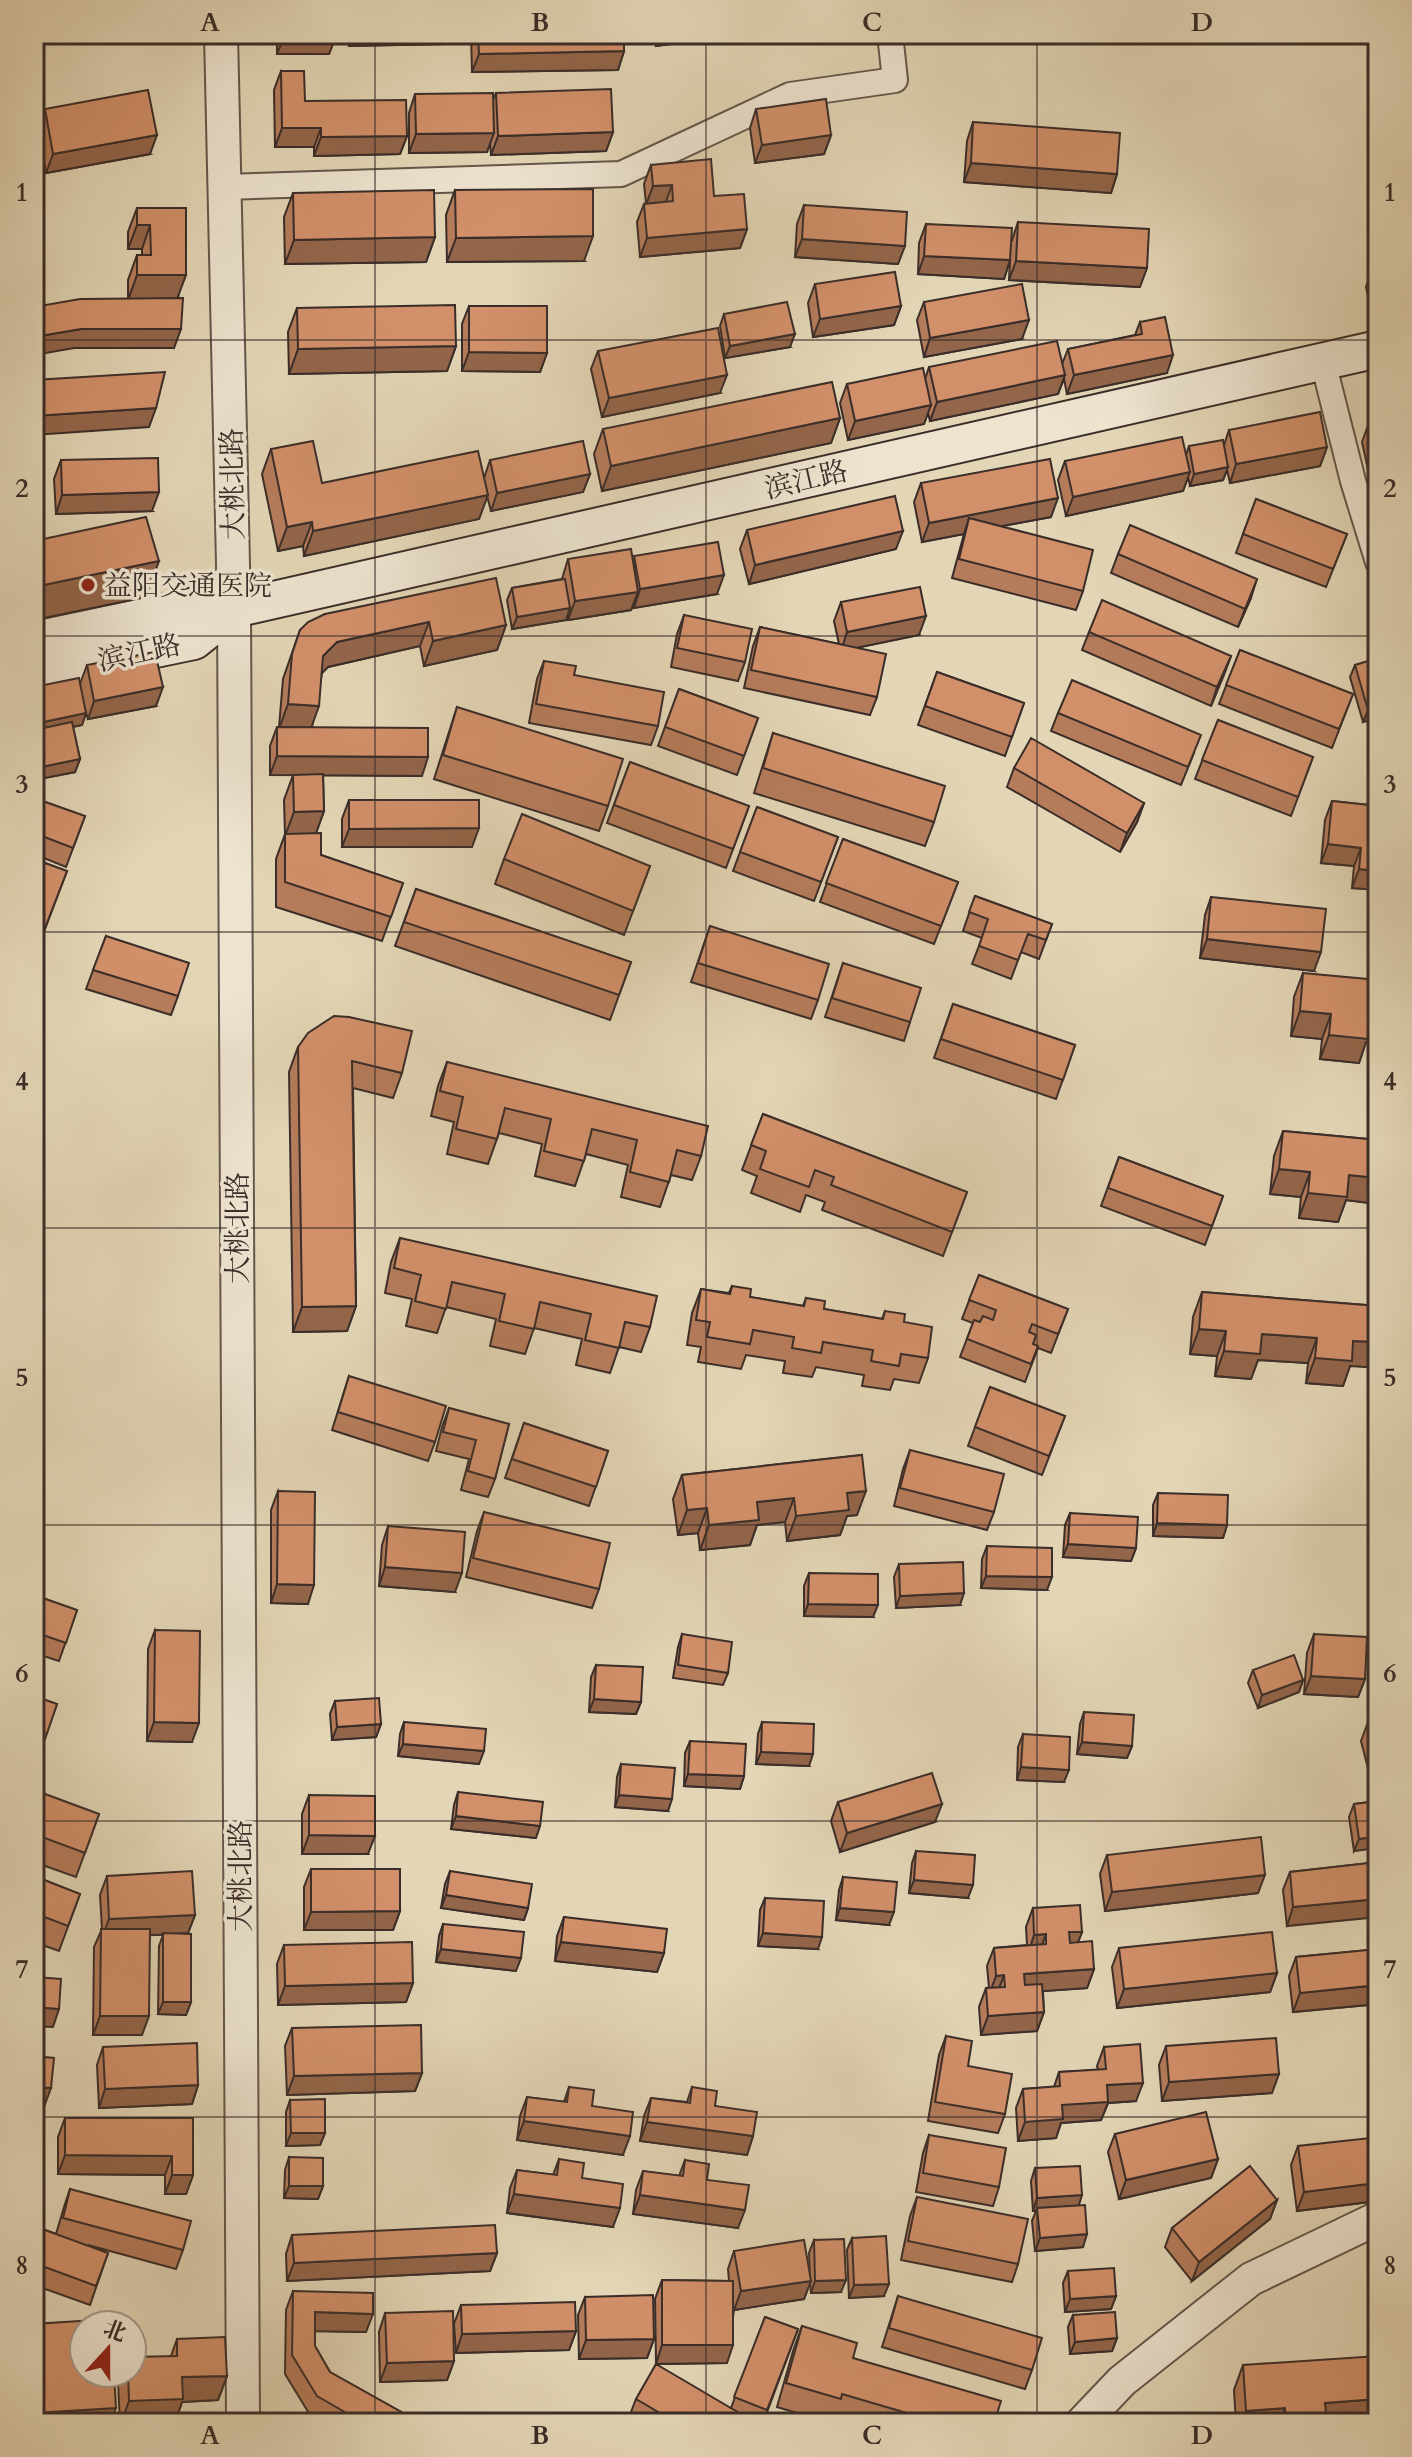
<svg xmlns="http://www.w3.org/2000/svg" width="1412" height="2457" font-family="Cardo,'Noto Serif SC',serif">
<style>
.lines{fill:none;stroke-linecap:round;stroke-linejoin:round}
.minor-casing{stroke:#64574c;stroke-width:28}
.tertiary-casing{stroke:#64574c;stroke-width:36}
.secondary-casing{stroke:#3a2d29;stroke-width:40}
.minor{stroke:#ede4d0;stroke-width:24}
.tertiary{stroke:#ede4d0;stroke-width:32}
.secondary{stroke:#ede4d0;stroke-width:36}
.wall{fill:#b57c5b;stroke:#3a2d29;stroke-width:2}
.shaded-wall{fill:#93654a;stroke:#3a2d29;stroke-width:2}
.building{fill:#d2906a;stroke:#3a2d29;stroke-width:2}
.grid{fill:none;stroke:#3a2d29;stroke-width:2;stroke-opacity:0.55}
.poi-dot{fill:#8f2418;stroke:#ede4d0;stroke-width:3}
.labels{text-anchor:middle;stroke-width:7;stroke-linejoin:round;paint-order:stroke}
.street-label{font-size:28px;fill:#3a2d29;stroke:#ede4d0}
.poi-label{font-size:28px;fill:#3a2d29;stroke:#ede4d0;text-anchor:start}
.neatline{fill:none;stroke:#3a2d29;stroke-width:3}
.grid-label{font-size:26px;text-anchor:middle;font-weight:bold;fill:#3a2d29}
</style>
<rect width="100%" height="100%" fill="#e3d6b6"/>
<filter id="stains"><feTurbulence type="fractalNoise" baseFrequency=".0025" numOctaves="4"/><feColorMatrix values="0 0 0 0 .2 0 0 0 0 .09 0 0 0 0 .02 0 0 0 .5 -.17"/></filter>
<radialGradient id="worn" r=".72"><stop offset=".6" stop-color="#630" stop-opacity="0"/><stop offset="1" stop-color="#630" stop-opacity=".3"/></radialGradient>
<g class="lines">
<g class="minor-casing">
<path id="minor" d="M225,187L621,174L790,95L895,80L890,34
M1323,362L1353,481L1378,562"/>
</g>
<g class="tertiary-casing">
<path id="tertiary" d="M221,34L234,609L243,2423
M1082,2423L1122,2381L1251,2279L1378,2218"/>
</g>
<g class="secondary-casing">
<path id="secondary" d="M234,609L1378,349
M34,640L195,606L234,609L194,641L34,674"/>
</g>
<use href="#minor" class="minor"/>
<use href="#tertiary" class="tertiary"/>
<use href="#secondary" class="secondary"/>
</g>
<path class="wall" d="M277,34H334V41L329,54H277Z
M348,34H450L446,44L349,46Z
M471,34H624V51L618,70L472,72Z
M655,34H751L656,46Z
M281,71L305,101L407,136L400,154L314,156V147H275L274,90Z
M496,93L613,132L606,151L491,155L490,143L487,152L409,153V113L415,94L493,100Z
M45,109L150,154L46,173L38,127Z
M756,109L831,135L824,154L755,163L750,128Z
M973,122L1117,174L1111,193L964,182L967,141Z
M651,165L714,196L747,229L740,248L640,257L637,222L644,204L646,203L644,184Z
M455,190L584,261L447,262L446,215Z
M293,193L435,237L426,262L285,264L284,217Z
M804,205L898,264L795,257L797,224Z
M137,208H186L174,348H74L128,299V280L137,255H142V249H128V232Z
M1018,222L1140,287L1009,280L1010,260L1004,279L918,274L919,243L926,224L1012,240Z
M1378,268V327L1375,328L1366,287L1372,269Z
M815,284L901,306L894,325L813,337L808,303Z
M924,302L1022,339L924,357L917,320Z
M469,306L547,353L540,372L462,371V324Z
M297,308L456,346L447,371L289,374L288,332Z
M724,314L790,347L725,358L720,326Z
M1140,322L1167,373L1067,394L1064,379L1058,394L930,421L928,413L924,424L848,440L840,403L847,384L925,379L929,367L1062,364L1068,349L1135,335Z
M598,351L720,393L602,417L591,369Z
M1378,416V486L1372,488L1362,442L1371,417Z
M840,418L831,443L602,491L594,454L603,429Z
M1229,430L1327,447L1320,466L1230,483L1227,470L1223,480L1190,486L1188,477L1183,491L1066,516L1058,480L1065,461L1186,455L1189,446L1224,445Z
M271,449L322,483L484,478L490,460L590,474L583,492L491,511L487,496L479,519L304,556L303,546L278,551L262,474Z
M61,460L152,511L56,514L54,479Z
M921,483L1051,517L1002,526L1083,591L1076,610L952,578L964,534L922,542L914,502Z
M1256,499L1347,534L1326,587L1236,553Z
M747,530L896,549L749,584L740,549Z
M1118,554L1251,598L1238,627L1111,573Z
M634,556L717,594L634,608L633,606L631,610L568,620L567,615L566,620L512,629L507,600L512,588L562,579L568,559H633Z
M841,602L919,635L856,648L877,697L870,715L744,688L753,646L760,627L839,644L834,621Z
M325,614L506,625L497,650L424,666L420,646L328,667L322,673L312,727L422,776L323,775L324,811L316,833L321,855L403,883L382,941L276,907V859L285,834L284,800L293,775H270V746L277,727H279L283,679L300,630Z
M684,615L745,662L738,681L671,667L677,634Z
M1089,632L1231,656L1211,706L1082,650Z
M1240,650L1353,694L1332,748L1219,704Z
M1378,658V718L1363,722L1350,677L1355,665Z
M544,661L574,675L658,726L651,745L529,723L537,679Z
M87,665L156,706L88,719L86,713L82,725L73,727L80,759L75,772L34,780V687L80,684Z
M937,672L1024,703L1005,756L918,725Z
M679,689L758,718L737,775L658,746Z
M457,707L608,806L599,831L434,779Z
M1058,713L1194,753L1181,785L1051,731Z
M1218,720L1313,757L1291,816L1195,779Z
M773,733L934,822L925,846L754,793Z
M630,762L749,806L726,868L607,823Z
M1014,768L1144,803L1137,822L1120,852L1007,787Z
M34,798L85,816L66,867L34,854Z
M349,800L472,847H342V819Z
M1332,801L1378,806V890L1352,888L1354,866L1321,863L1325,820Z
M757,807L838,837L814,901L733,871Z
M843,839L958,882L934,944L820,902Z
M34,859L67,871L34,958Z
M504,859L650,866L624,935L495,884Z
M416,889L631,962L610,1020L395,946Z
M975,896L1052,924L1039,959L1021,952L1011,979L972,964L982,938L963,931Z
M1211,897L1314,971L1200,958L1205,915Z
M710,926L818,1000L811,1019L691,982Z
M106,936L178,996L171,1015L86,989Z
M843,963L910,1022L904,1041L825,1017Z
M1303,973L1366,1042L1359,1063L1320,1059L1322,1039L1291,1036L1294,997Z
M953,1004L1075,1045L1056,1099L934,1058Z
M298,1047L402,1073L393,1098L353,1088L356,1306L347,1331L293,1332L289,1072Z
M447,1062L701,1156L692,1180L671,1175L660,1207L621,1197L628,1165L586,1154L575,1186L535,1176L542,1144L499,1133L488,1164L447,1154L454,1122L431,1116L438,1086Z
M763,1114L967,1192L943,1256L822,1210L825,1202L806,1195L800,1212L751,1193L757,1176L742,1170Z
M1283,1131L1378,1140V1204L1346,1200L1338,1222L1299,1218L1301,1197L1270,1194L1274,1156Z
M1119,1157L1223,1196L1205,1245L1101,1206Z
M400,1238L650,1327L641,1352L619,1347L610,1373L576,1365L582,1339L534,1328L525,1354L490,1346L496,1319L446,1307L437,1333L406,1326L412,1299L385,1293L391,1262Z
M979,1275L1068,1309L1051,1353L1038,1348L1025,1382L960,1357L973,1323L962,1319Z
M732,1286L750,1297L803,1306L806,1298L824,1309L882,1319L885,1311L904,1322L928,1358L919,1383L894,1379L890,1390L862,1386L864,1375L816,1367L812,1377L783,1373L785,1361L746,1355L741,1369L698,1362L701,1347L687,1345L692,1313L701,1289L729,1293Z
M1202,1292L1378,1306L1350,1366L1343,1386L1306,1383L1308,1363L1258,1360L1251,1379L1215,1376L1217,1356L1190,1354L1193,1317Z
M349,1376L435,1442L428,1461L332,1430Z
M990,1387L1065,1416L1042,1475L968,1446Z
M449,1408L509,1424L495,1479L488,1497L461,1490L469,1459L436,1451L442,1427Z
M524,1423L608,1451L589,1506L505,1478Z
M910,1450L994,1512L987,1530L894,1506L903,1469Z
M862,1455L857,1515L847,1516L840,1535L787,1541L785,1522L757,1525L750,1545L700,1550L698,1533L678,1535L673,1499L682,1475Z
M278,1491L308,1604L271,1603V1510Z
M1158,1493L1227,1525L1223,1538L1153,1536V1505Z
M484,1512L599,1589L592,1608L466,1577L477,1531Z
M1070,1513L1136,1548L1131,1561L1063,1557L1065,1525Z
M388,1526L455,1592L379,1586L382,1545Z
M987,1546L1047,1590L981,1588L982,1559Z
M899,1564L960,1605L896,1608L894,1577Z
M809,1573L873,1617L804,1616V1586Z
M34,1595L77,1610L59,1661L34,1653Z
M155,1630L192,1742L147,1741L148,1649Z
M682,1634L728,1673L723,1685L673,1678L678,1647Z
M1314,1634L1365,1679L1358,1697L1304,1694L1307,1653Z
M596,1665L641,1702L636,1714L589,1712L591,1677Z
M1253,1670L1303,1680L1299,1692L1258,1708L1248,1683Z
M34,1696L57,1704L38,1758L34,1757Z
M335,1701L381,1724L376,1737L332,1740L330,1714Z
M1084,1712L1132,1746L1127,1758L1077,1754L1080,1724Z
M1378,1720V1774L1370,1776L1361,1741L1368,1722Z
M404,1722L479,1764L398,1756L400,1734Z
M762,1722L809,1766L756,1764L758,1734Z
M1023,1734L1064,1782L1017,1780L1018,1747Z
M690,1741L744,1776L740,1789L684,1786L685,1753Z
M621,1764L668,1811L615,1807L617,1777Z
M34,1790L99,1814L76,1877L34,1862Z
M458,1792L536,1838L451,1829L454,1805Z
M309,1795L368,1854H302V1814Z
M1378,1801L1354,1851L1349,1817L1354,1804Z
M838,1802L935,1822L840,1852L831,1821Z
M916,1851L968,1898L909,1893L912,1863Z
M1107,1855L1258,1893L1105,1911L1100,1874Z
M1378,1862L1287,1926L1283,1890L1290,1872Z
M311,1869L400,1911L393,1930H304V1887Z
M450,1871L528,1908L524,1920L441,1908L445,1884Z
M34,1876L80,1894L59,1951L34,1942Z
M107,1876L195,1915L188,1933L191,2002L186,2015L158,2014L159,1946L163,1935H150L142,2035H93L94,1947L102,1929L100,1895Z
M843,1877L889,1925L836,1920L839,1890Z
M765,1898L818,1949L758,1946L760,1910Z
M1033,1908L1082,1932L1078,1942L1094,1969L1087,1988L1043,1991L1044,2012L1037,2031L981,2035L979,2007L986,1988H989L987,1966L994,1948L1027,1945L1026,1927Z
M564,1917L664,1953L657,1972L555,1961L557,1936Z
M443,1924L516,1971L436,1962L439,1936Z
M284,1945L413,1983L406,2002L278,2005L277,1964Z
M1119,1948L1277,1973L1270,1992L1117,2008L1112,1967Z
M1378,1949V2004L1293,2012L1289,1976L1296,1957Z
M292,2028L422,2073L415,2091L287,2095L285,2046Z
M946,2036L1005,2114L998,2133L928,2121L939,2055Z
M1166,2046L1272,2093L1162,2101L1159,2065Z
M103,2047L198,2085L192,2104L99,2108L97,2065Z
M1104,2047L1136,2101L1108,2103L1101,2120L1061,2123L1056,2138L1018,2141L1016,2108L1023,2089L1054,2087L1059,2072L1098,2070L1097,2066Z
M569,2087L592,2106L623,2155L517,2140L520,2116L527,2097L564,2102Z
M692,2087L753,2136L747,2155L640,2141L644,2116L651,2098L687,2102Z
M290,2100L325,2133L320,2145L286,2146V2112Z
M65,2118H193V2175L186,2194H165V2175L58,2174V2137Z
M1115,2134L1218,2159L1211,2178L1119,2199L1108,2152Z
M929,2135L999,2187L993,2206L916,2192L923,2153Z
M1298,2146L1376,2183L1369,2202L1297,2211L1291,2165Z
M289,2157L323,2186L318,2199L284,2198L285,2170Z
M559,2159L582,2178L613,2227L507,2213L510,2188L517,2170L553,2175Z
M685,2160L707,2180L738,2228L633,2214L636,2190L643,2171L679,2176Z
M1035,2168L1079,2205L1083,2247L1035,2251L1032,2221L1036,2211H1033L1031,2181Z
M70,2189L183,2250L176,2269L88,2245L108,2253L90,2305L34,2285V2226L56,2234L64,2207Z
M917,2197L1018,2264L1012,2282L901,2260L910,2216Z
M1277,2200L1270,2219L1192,2281L1165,2247L1172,2228Z
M292,2235L497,2253L490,2271L287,2281L286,2254Z
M852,2238L884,2296L849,2298L847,2250Z
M814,2240L841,2292L811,2293L810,2282L804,2299L734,2310L727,2363L656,2364L655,2299L662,2280L729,2281L728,2269L734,2251L810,2276L809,2253Z
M1068,2271L1116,2296L1111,2309L1065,2312L1063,2283Z
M293,2291L366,2332L315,2331V2346L330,2372L403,2413L399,2423H324L310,2415L285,2374L286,2310Z
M898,2296L1032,2370L1025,2389L882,2347Z
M585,2297L654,2339L647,2358L579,2359L578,2315Z
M461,2305L576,2331L569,2350L456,2353L454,2324Z
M385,2313L454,2361L447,2380L380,2382L379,2332Z
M1073,2315L1117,2338L1112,2351L1070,2354L1068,2327Z
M765,2317L798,2329L763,2423H639L629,2417L636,2399L731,2408Z
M802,2326L853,2358L994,2423H847L833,2419L832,2423H830L777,2407L793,2351Z
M177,2339L227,2376L218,2400L182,2402L175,2423H120L118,2382L121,2373H132L171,2356Z
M1243,2365L1378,2423H1236L1234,2390Z"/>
<path class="shaded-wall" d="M353,34H450L446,44L349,46Z
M661,34H751L656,46Z
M334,41L329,54H277L282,42Z
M624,51L618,70L472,72L479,54Z
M282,128H321L314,147H275Z
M613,132L606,151L491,155L498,136Z
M494,133L487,152L409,153L416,134Z
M157,135L150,154L46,173L53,154Z
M831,135L824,154L755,163L762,145Z
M407,136L400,154L314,156L321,137Z
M971,163L1117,174L1111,193L964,182Z
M672,185L665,204L646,205L653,186Z
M137,225H150L142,249H128Z
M747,229L740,248L640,257L647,238Z
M593,236L584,261L447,262L456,238Z
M435,237L426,262L285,264L294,240Z
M802,239L905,246L898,264L795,257Z
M924,256L1010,260L1004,279L918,274Z
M1016,261L1147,268L1140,287L1009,280Z
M137,275H186L177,299L128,300Z
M901,306L894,325L813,337L820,319Z
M1029,320L1022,339L924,357L930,338Z
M81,329H181L174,348H74L34,355V337Z
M795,334L790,347L725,358L730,346Z
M456,346L447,371L289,374L298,349Z
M469,352L547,353L540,372L462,371Z
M1173,355L1167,373L1067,394L1074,375Z
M727,375L720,393L602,417L609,398Z
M1065,375L1058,394L930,421L937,402Z
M931,405L924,424L848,440L855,421Z
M156,408L149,427L34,435V416Z
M840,418L831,443L602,491L611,466Z
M1327,447L1320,466L1230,483L1236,464Z
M1228,467L1223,480L1190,486L1194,474Z
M1190,472L1183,491L1066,516L1073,497Z
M1378,472V486L1372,488Z
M590,474L583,492L491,511L497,493Z
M159,492L152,511L56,514L62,495Z
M488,495L479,519L304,556L313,531Z
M1058,498L1051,517L965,533L969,518L964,534L922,542L929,523Z
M41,500L34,519V501Z
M312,522L303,546L278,551L287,527Z
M903,531L896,549L749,584L755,565Z
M159,561L146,597L34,620V587Z
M724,575L717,594L634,608L640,589Z
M1257,579L1251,598L1238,627L1245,609Z
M638,592L631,610L568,620L575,601Z
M570,608L566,620L512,629L517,617Z
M926,616L919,635L841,651L847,632Z
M429,622L420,646L328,667L314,681L323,656L337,642Z
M506,625L497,650L424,666L433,641Z
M1231,656L1224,675L1211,706L1217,687Z
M163,687L156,706L88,719L94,701Z
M288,704L319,706L310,731L279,729Z
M1378,707V718L1363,722L1368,710Z
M86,713L82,725L34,735V724Z
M277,756L428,757L422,776L270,775Z
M80,759L75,772L34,780V774L36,768Z
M1144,803L1137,822L1120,852L1127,833Z
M324,811L315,836H285L294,812Z
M479,828L472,847H342L349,829Z
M1328,844L1361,848L1354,866L1321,863Z
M1359,869L1378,871V890L1352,888Z
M1207,939L1321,952L1314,971L1200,958Z
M1300,1011L1331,1014L1322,1039L1291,1036Z
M1370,1017H1378V1043L1366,1042L1359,1063L1320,1059L1329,1035Z
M1279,1169L1310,1172L1301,1197L1270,1194Z
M1349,1175L1378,1178V1204L1346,1200L1338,1222L1299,1218L1308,1193Z
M356,1306L347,1331L293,1332L302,1307Z
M1199,1329L1226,1331L1217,1356L1190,1354Z
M1262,1334L1317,1338L1308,1363L1258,1360L1251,1379L1215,1376L1224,1351Z
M1353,1341L1378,1342V1368L1350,1366L1343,1386L1306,1383L1315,1358Z
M866,1491L857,1515L847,1516L840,1535L787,1541L796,1516L847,1493Z
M794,1498L785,1522L757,1525L750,1545L700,1550L709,1525L757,1502Z
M707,1508L698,1533L678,1535L687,1510Z
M1157,1523L1227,1525L1223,1538L1153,1536Z
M1068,1544L1136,1548L1131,1561L1063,1557Z
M385,1567L462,1573L455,1592L379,1586Z
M986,1576L1052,1577L1047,1590L981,1588Z
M277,1584L314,1585L308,1604L271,1603Z
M964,1593L960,1605L896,1608L900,1596Z
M808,1604L878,1605L873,1617L804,1616Z
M1311,1676L1365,1679L1358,1697L1304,1694Z
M1303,1680L1299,1692L1258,1708L1262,1695Z
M594,1699L641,1702L636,1714L589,1712Z
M154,1722L199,1723L192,1742L147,1741Z
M381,1724L376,1737L332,1740L337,1727Z
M1082,1742L1132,1746L1127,1758L1077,1754Z
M403,1744L484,1751L479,1764L398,1756Z
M761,1752L813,1754L809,1766L756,1764Z
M1377,1757H1378V1774L1370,1776Z
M1021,1767L1069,1770L1064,1782L1017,1780Z
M688,1774L744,1776L740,1789L684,1786Z
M619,1795L672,1799L668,1811L615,1807Z
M942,1804L935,1822L840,1852L847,1833Z
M456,1816L540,1826L536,1838L451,1829Z
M309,1835L375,1836L368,1854H302Z
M1378,1836V1848L1354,1851L1359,1839Z
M1265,1875L1258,1893L1105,1911L1112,1892Z
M914,1880L973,1885L968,1898L909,1893Z
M446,1895L528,1908L524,1920L441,1908Z
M1378,1899V1917L1287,1926L1293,1907Z
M840,1908L894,1912L889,1925L836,1920Z
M400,1911L393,1930H304L311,1912Z
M195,1915L188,1933L102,1938L109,1919Z
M1069,1932H1082L1075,1950L1062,1951Z
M763,1933L822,1937L818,1949L758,1946Z
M1046,1934L1039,1953L1028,1954L1034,1935Z
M561,1942L664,1953L657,1972L555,1961Z
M441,1949L521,1958L516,1971L436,1962Z
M1094,1969L1087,1988L1017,1993L1024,1974Z
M1277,1973L1270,1992L1117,2008L1124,1989Z
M1004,1975L997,1994L989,1995L996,1976Z
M413,1983L406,2002L278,2005L285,1986Z
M1378,1985V2004L1293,2012L1300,1993Z
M163,2002H191L186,2015L158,2014Z
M34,2007L59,2009L53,2027L34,2026Z
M1044,2012L1037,2031L981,2035L988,2016Z
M100,2016H149L142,2035H93Z
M422,2073L415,2091L287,2095L294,2076Z
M1279,2074L1272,2093L1162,2101L1169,2082Z
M1143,2083L1136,2101L1108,2103L1101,2120L1061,2123L1056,2138L1018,2141L1025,2122L1062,2105L1107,2085Z
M198,2085L192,2104L99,2108L105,2089Z
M34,2087L51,2088L44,2107L34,2106Z
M524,2121L630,2136L623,2155L517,2140Z
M647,2122L753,2136L747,2155L640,2141Z
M291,2133H325L320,2145L286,2146Z
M65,2155L172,2156L165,2175L58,2174Z
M34,2157H41L35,2176H34Z
M1218,2159L1211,2178L1119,2199L1126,2180Z
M172,2175H193L186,2194H165Z
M1376,2183L1369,2202L1297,2211L1304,2192Z
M289,2186H323L318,2199L284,2198Z
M514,2194L620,2208L613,2227L507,2213Z
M640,2195L745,2210L738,2228L633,2214Z
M1082,2195L1078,2208L1033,2211L1037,2198Z
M1277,2200L1270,2219L1192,2281L1199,2262Z
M1087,2234L1083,2247L1035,2251L1040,2238Z
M497,2253L490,2271L287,2281L294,2263Z
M846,2280L841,2292L811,2293L815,2281Z
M811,2281L804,2299L734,2310L741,2291Z
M889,2284L884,2296L849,2298L854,2285Z
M1116,2296L1111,2309L1065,2312L1070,2299Z
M315,2312L373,2314L366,2332L309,2331Z
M576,2331L569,2350L456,2353L462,2334Z
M1117,2338L1112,2351L1070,2354L1075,2342Z
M654,2339L647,2358L579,2359L586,2340Z
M662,2345H733L727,2363L656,2364Z
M454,2361L447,2380L380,2382L387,2363Z
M227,2376L218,2400L182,2402L175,2423H121L129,2401L182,2377Z
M1378,2399V2423H1318L1325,2403Z
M116,2408L110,2423H34V2413Z
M1285,2408L1280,2423H1242L1246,2411Z"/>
<path class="building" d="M282,34H334V41L282,42Z
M478,34H624V51L479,54Z
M281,71H304L305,101L406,100L407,136L321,137V128H282Z
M611,89L613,132L498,136L496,93Z
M148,90L157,135L53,154L45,109Z
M493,93L494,133L416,134L415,94Z
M826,99L831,135L762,145L756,109Z
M973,122L1120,133L1117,174L971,163Z
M711,159L714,196L744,194L747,229L647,238L644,204L673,201L672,185L653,186L651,165Z
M593,189V236L456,238L455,190Z
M434,190L435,237L294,240L293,193Z
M804,205L907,212L905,246L802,239Z
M137,208H186V275H137V255H151L150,225H137Z
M1018,222L1149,229L1147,268L1016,261Z
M926,224L1012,228L1010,260L924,256Z
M1378,268V293L1372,269Z
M895,272L901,306L820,319L815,284Z
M1022,284L1029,320L930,338L924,302Z
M183,298L181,329H81L34,337V307L80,299Z
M787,302L795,334L730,346L724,314Z
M455,305L456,346L298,349L297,308Z
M469,306H547V353L469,352Z
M1165,317L1173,355L1074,375L1068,349L1142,334L1140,322Z
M718,328L727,375L609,398L598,351Z
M1057,341L1065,375L937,402L929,367Z
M923,368L931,405L855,421L847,384Z
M165,372L156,408L34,416V380Z
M832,382L840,418L611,466L603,429Z
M1320,412L1327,447L1236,464L1229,430Z
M1378,416V449L1371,417Z
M1182,437L1190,472L1073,497L1065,461Z
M1223,440L1228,467L1194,474L1189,446Z
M313,441L322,483L478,451L488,495L313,531L312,522L287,527L271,449Z
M583,441L590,474L497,493L490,460Z
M158,458L159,492L62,495L61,460Z
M1050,459L1058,498L929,523L921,483Z
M34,468H39L41,500L34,501Z
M895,496L903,531L755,565L747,530Z
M1256,499L1347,534L1333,569L1243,534Z
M146,517L159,561L34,587V541Z
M969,518L1093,550L1083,591L959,559Z
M1130,525L1257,579L1245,609L1118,554Z
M718,542L724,575L640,589L634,556Z
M631,549L638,592L575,601L568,559Z
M496,578L506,625L433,641L429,622L337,642L323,656L319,706L288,704L292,654L300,630L308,622L325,614Z
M565,579L570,608L517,617L512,588Z
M920,587L926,616L847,632L841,602Z
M1102,600L1231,656L1217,687L1089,632Z
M684,615L752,629L745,662L677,648Z
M760,627L886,654L877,697L751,670Z
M1240,650L1353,694L1339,729L1226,685Z
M155,652L163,687L94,701L87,665Z
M1378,658V707L1368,710L1355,665Z
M544,661L576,666L574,675L664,692L658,726L536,704Z
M937,672L1024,703L1012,737L925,706Z
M79,678L86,713L34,724V687Z
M1072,680L1201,735L1188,767L1058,713Z
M679,689L758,718L744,756L665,727Z
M457,707L623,759L608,806L443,755Z
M1218,720L1313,757L1298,797L1202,760Z
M72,722L80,759L36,768L34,756V730Z
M277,727L428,728V757L277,756Z
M773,733L945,786L934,822L763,768Z
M1031,738L1144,803L1127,833L1014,768Z
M630,762L749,806L733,849L614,805Z
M323,774L324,811L294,812L293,775Z
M34,798L85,816L73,848L34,833Z
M349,800H479V828L349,829Z
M1332,801L1378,806V871L1359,869L1361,848L1328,844Z
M757,807L838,837L821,882L740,852Z
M522,814L650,866L633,911L504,859Z
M321,833V855L403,883L391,917L285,882V834Z
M843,839L958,882L941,926L826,883Z
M34,859L67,871L40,941L34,939Z
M416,889L631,962L619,995L404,922Z
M975,896L1052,924L1046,940L1028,934L1018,960L979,946L988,919L969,912Z
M1211,897L1326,909L1321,952L1207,939Z
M710,926L829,964L818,1000L698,963Z
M106,936L189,963L178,996L93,970Z
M843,963L921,988L910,1022L832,998Z
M1303,973L1378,980V1017H1370L1368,1039L1329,1035L1331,1014L1300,1011Z
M953,1004L1075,1045L1063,1080L941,1039Z
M334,1016L349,1017L412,1031L402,1073L352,1061L356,1306L302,1307L298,1047L308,1033Z
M447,1062L708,1126L701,1156L677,1150L669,1182L630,1172L637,1140L592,1129L584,1161L544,1151L551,1119L505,1108L497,1139L456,1129L463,1097L440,1091Z
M763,1114L967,1192L952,1232L831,1185L834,1177L815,1170L809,1187L760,1169L766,1151L751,1145Z
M1283,1131L1378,1140V1178L1349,1175L1347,1197L1308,1193L1310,1172L1279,1169Z
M1119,1157L1223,1196L1212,1226L1108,1188Z
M400,1238L657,1296L650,1327L625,1322L619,1348L585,1340L591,1314L540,1302L534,1329L499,1321L505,1294L452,1282L446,1309L415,1301L421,1275L394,1268Z
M979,1275L1068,1309L1058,1334L1032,1324L1029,1332L1036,1335L1033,1344L1038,1346L1031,1364L967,1339L974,1320L980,1322L983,1316L993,1320L996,1310L969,1300Z
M732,1286L751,1289L750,1297L804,1306L806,1298L825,1301L824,1309L883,1319L885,1311L905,1314L904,1322L932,1327L928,1358L901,1354L899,1366L871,1361L873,1350L823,1342L821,1353L792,1348L794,1337L753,1330L750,1344L707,1337L710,1322L696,1320L701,1289L730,1294Z
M1202,1292L1378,1306V1342L1353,1341L1352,1361L1315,1358L1317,1338L1262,1334L1260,1354L1224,1351L1226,1331L1199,1329Z
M349,1376L446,1406L435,1442L338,1412Z
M990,1387L1065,1416L1049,1456L975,1427Z
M449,1408L509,1424L495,1479L468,1471L476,1440L443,1432Z
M524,1423L608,1451L596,1487L512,1459Z
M910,1450L1004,1474L994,1512L900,1488Z
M862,1455L866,1491L847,1493L849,1510L796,1516L794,1498L757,1502L759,1520L709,1525L707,1508L687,1510L682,1475Z
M278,1491L315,1492L314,1585L277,1584Z
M1158,1493L1228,1495L1227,1525L1157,1523Z
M484,1512L610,1543L599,1589L473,1558Z
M1070,1513L1138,1517L1136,1548L1068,1544Z
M388,1526L465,1532L462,1573L385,1567Z
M987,1546L1052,1548V1577L986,1576Z
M963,1562L964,1593L900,1596L899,1564Z
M809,1573L878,1574V1605L808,1604Z
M34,1595L77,1610L66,1643L34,1632Z
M155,1630L200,1631L199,1723L154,1722Z
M682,1634L732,1642L728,1673L678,1665Z
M1314,1634L1367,1637L1365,1679L1311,1676Z
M1294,1655L1303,1680L1262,1695L1253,1670Z
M596,1665L643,1667L641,1702L594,1699Z
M34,1696L57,1704L45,1739L34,1736Z
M379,1698L381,1724L337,1727L335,1701Z
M1084,1712L1134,1715L1132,1746L1082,1742Z
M1378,1720V1757H1377L1368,1722Z
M404,1722L486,1729L484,1751L403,1744Z
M762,1722L814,1724L813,1754L761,1752Z
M1023,1734L1070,1737L1069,1770L1021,1767Z
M690,1741L746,1744L744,1776L688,1774Z
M621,1764L675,1768L672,1799L619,1795Z
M932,1773L942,1804L847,1833L838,1802Z
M34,1790L99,1814L85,1853L34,1834Z
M458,1792L543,1802L540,1826L456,1816Z
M309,1795L375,1796V1836L309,1835Z
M1378,1801V1836L1359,1839L1354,1804Z
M1261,1837L1265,1875L1112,1892L1107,1855Z
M916,1851L975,1855L973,1885L914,1880Z
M1378,1862V1899L1293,1907L1290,1872Z
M311,1869H400V1911L311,1912Z
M192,1871L195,1915L109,1919L107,1876Z
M450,1871L532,1884L528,1908L446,1895Z
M34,1876L80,1894L68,1926L34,1913Z
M843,1877L897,1882L894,1912L840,1908Z
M765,1898L824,1901L822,1937L763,1933Z
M1080,1905L1082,1932H1069L1070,1943L1092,1941L1094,1969L1024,1974L1025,1985L1042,1984L1044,2012L988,2016L986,1988L1005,1987L1004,1975L996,1976L994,1948L1046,1944V1934L1034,1935L1033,1908Z
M564,1917L667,1929L664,1953L561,1942Z
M443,1924L524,1932L521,1958L441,1949Z
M101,1929H150L149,2016H100Z
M1272,1932L1277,1973L1124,1989L1119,1948Z
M163,1933L191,1934V2002H163Z
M412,1942L413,1983L285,1986L284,1945Z
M1378,1949V1985L1300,1993L1296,1957Z
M34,1977L61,1979L59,2009L34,2007Z
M421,2025L422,2073L294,2076L292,2028Z
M946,2036L972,2041L968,2066L1012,2074L1005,2114L935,2102Z
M1276,2038L1279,2074L1169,2082L1166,2046Z
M197,2043L198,2085L105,2089L103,2047Z
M1140,2044L1143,2083L1107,2085L1108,2102L1062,2105L1063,2119L1025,2122L1023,2089L1060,2086L1059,2072L1106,2069L1104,2047Z
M34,2056L54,2058L51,2088L34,2087Z
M569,2087L594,2090L592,2106L633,2112L630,2136L524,2121L527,2097L567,2102Z
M692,2087L717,2091L715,2106L757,2112L753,2136L647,2122L651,2098L690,2103Z
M325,2099V2133H291L290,2100Z
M1206,2112L1218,2159L1126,2180L1115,2134Z
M65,2118H193V2175H172V2156L65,2155Z
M34,2124L44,2125L41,2157H34Z
M929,2135L1006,2148L999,2187L923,2173Z
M1370,2138L1376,2183L1304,2192L1298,2146Z
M289,2157L323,2158V2186H289Z
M559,2159L584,2163L582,2178L623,2184L620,2208L514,2194L517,2170L557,2175Z
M685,2160L709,2164L707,2180L749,2185L745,2210L640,2195L643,2171L683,2176Z
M1080,2166L1082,2195L1037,2198L1035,2168Z
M1250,2166L1277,2200L1199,2262L1172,2228Z
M70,2189L191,2221L183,2250L63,2218Z
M917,2197L1028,2219L1018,2264L908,2241Z
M1085,2205L1087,2234L1040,2238L1037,2208Z
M495,2225L497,2253L294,2263L292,2235Z
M34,2226L108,2253L96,2286L34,2263Z
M886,2236L889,2284L854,2285L852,2238Z
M844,2239L846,2280L815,2281L814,2240Z
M804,2240L811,2281L741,2291L734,2251Z
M1114,2268L1116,2296L1070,2299L1068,2271Z
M662,2280L733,2281V2345H662Z
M293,2291L373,2293V2314L315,2312V2346L330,2372L403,2413L397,2423H364L317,2396L292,2355Z
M653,2295L654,2339L586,2340L585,2297Z
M898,2296L1042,2338L1032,2370L889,2328Z
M575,2302L576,2331L462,2334L461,2305Z
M453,2311L454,2361L387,2363L385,2313Z
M1115,2312L1117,2338L1075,2342L1073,2315Z
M765,2317L798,2329L767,2410L734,2397Z
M110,2319V2325H84V2373H114L116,2408L34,2413V2324Z
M802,2326L857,2343L853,2358L1001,2401L994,2423H941L842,2394L841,2399L786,2383Z
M225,2337L227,2376L182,2377L183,2399L129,2401L128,2373H132V2357L177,2356V2339Z
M1378,2356V2399L1325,2403L1327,2423H1286L1285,2408L1246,2411L1243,2365Z
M656,2364L751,2420L750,2423H677L636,2399Z
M580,2417L590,2423H576Z"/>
<path class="grid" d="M375,34V2423M706,34V2423M1037,34V2423M34,340H1378M34,636H1378M34,932H1378M34,1228H1378M34,1525H1378M34,1821H1378M34,2117H1378"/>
<circle class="poi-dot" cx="88" cy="585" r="8"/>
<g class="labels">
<g class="street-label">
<text transform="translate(806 479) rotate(-13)" y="10">滨江路</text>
<text transform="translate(232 484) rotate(-91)" y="10">大桃北路</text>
<text transform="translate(139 652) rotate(-12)" y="10">滨江路</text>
<text transform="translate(237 1228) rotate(-90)" y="10">大桃北路</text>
<text transform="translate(240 1876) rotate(-90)" y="10">大桃北路</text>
</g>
<g class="poi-label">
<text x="104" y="595">益阳交通医院</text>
</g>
</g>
<rect width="1412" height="2457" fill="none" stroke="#e3d6b6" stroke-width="88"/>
<g transform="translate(108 2349) rotate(21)"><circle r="38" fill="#ede4d0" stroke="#a59b8d" stroke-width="2"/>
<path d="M0-6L14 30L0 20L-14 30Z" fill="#8f2418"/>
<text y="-12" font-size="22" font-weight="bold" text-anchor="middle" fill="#3a2d29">北</text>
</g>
<rect x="44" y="44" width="1324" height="2369" class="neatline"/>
<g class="grid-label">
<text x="210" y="31">A</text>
<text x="540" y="31">B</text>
<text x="872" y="31">C</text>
<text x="1202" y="31">D</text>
<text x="22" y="201">1</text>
<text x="1390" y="201">1</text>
<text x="22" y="497">2</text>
<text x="1390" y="497">2</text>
<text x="22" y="793">3</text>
<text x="1390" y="793">3</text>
<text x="22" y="1090">4</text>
<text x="1390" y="1090">4</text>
<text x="22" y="1386">5</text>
<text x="1390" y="1386">5</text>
<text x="22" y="1682">6</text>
<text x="1390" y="1682">6</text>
<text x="22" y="1978">7</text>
<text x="1390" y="1978">7</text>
<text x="22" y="2274">8</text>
<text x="1390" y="2274">8</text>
<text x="210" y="2444">A</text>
<text x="540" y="2444">B</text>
<text x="872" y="2444">C</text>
<text x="1202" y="2444">D</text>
</g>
<rect width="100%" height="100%" filter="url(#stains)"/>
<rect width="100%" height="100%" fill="url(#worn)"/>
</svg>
